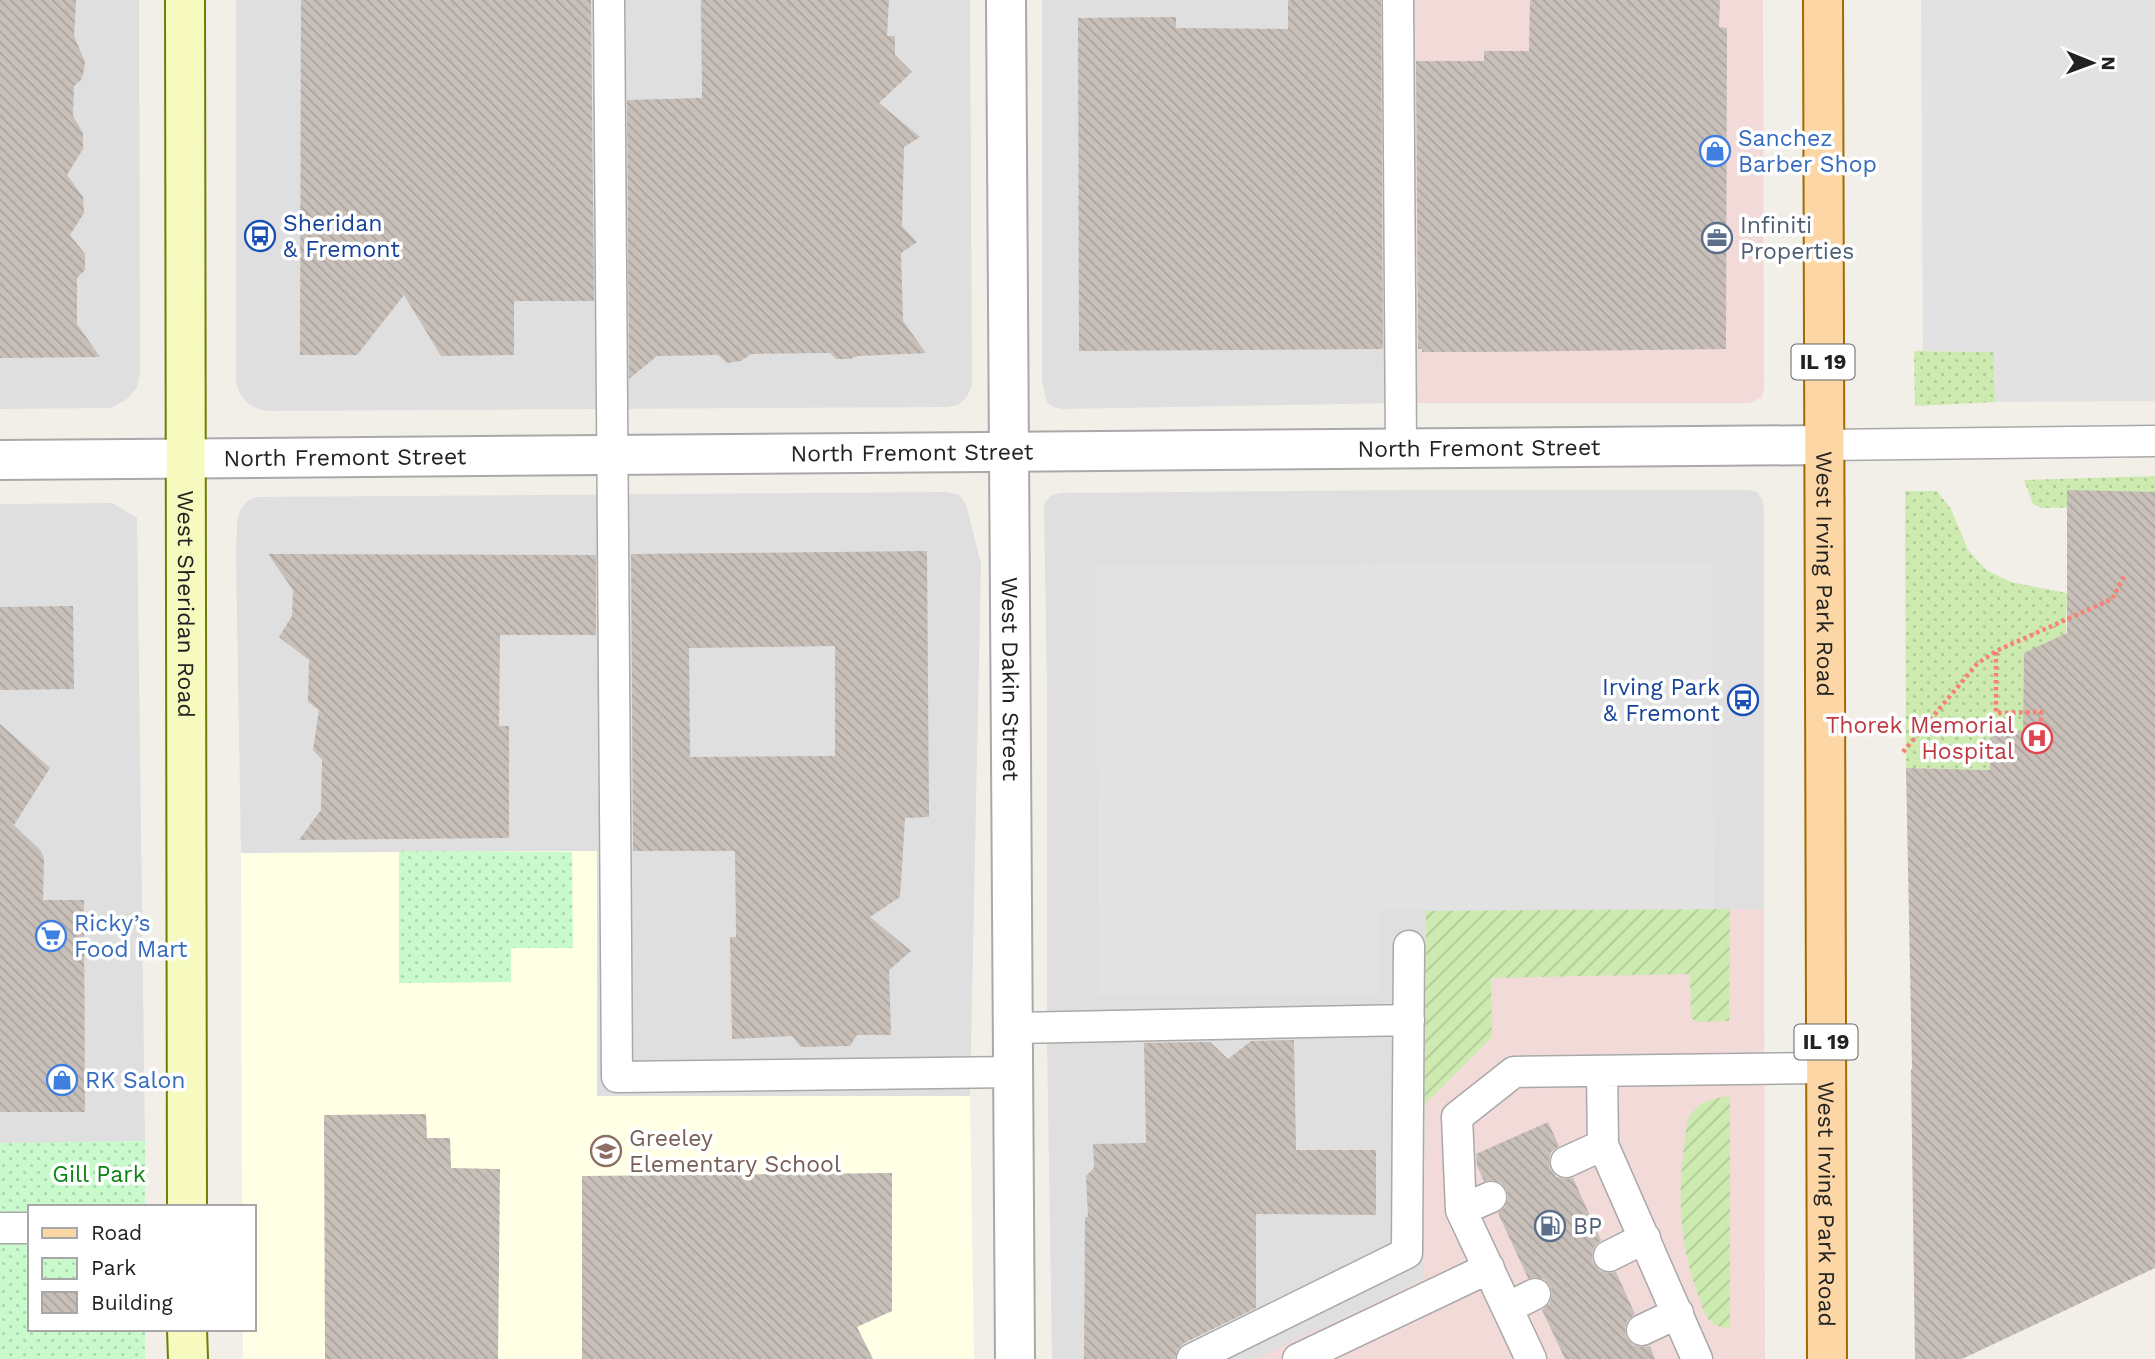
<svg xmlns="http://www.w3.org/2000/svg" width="2155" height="1359" font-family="'Work Sans',sans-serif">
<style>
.residential{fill:#e0dfdf}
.commercial{fill:#f2dad9}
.education{fill:#ffffe5}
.grass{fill:url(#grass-dots)}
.park{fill:url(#park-dots)}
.garden{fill:url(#garden-furrows)}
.parking{fill:#e2e2e2}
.building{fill:url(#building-back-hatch);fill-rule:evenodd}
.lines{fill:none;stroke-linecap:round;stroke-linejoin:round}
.lane-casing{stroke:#a9a9a9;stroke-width:33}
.street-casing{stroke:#a9a9a9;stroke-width:42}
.secondary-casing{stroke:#707d05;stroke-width:42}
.primary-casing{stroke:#a06b00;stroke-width:42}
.path{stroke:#fa8072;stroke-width:4.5;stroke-dasharray:3.5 3.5;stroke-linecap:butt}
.lane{stroke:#fff;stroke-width:30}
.street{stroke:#fff;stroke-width:38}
.secondary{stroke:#f7fabf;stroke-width:38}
.primary{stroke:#fcd6a4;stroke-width:38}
.labels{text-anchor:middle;stroke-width:7;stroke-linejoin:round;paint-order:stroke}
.shield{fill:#fff;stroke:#646464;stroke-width:2}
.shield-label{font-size:21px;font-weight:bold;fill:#222}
.shop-label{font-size:23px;fill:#366cbe;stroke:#fff;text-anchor:start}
.transit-label{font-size:23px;fill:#164399;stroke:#fff;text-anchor:start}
.service-label{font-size:23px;fill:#4e5e75;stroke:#fff;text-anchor:start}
.street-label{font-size:23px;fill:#222;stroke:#fff}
.health-label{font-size:23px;fill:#be3a42;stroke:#fff;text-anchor:end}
.education-label{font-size:23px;fill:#785e54;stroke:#fff;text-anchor:start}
.park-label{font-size:23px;fill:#0c8416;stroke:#fff}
</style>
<defs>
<pattern id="grass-dots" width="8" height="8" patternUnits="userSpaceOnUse" patternTransform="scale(1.75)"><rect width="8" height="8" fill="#cdebb0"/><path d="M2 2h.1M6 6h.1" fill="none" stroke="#b0c997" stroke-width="1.8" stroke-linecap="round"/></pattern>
<pattern id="park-dots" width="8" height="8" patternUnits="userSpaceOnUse" patternTransform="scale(1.75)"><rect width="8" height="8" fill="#c8facc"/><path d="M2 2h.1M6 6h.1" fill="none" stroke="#acd6af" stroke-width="1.8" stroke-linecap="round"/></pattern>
<pattern id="garden-furrows" width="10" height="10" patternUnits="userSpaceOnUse" patternTransform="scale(1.75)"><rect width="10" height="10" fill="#cdebb0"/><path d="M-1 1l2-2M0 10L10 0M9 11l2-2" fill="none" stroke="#b0c997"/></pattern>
<pattern id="building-back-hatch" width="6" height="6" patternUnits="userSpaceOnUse" patternTransform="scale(1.75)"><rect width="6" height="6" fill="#c7bfb8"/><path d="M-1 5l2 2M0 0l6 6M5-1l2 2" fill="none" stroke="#aba49e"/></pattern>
</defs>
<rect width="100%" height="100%" fill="#f2efe9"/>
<path class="residential" d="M0,0H139L140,372L137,388L127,399L111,408L0,409Z
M236,0H970L972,386L966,398L958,405L946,407L272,411L261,410L248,404L240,394L236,382Z
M1042,0H1398L1400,403L1063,409L1053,407L1047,403L1042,381Z
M1406,490H1747L1757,492L1763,501L1764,514V909L1426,911L1424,1279L1259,1359H1052L1047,1042V691L1044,504L1050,496L1060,493Z
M947,492L959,495L966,504L981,564L970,1096H597V851L241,853L236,557L237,522L240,511L247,501L257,497Z
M112,503L137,518L145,1141L0,1144V504Z"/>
<path class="commercial" d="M1398,0H1763L1764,389L1762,397L1750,403H1400Z
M1764,909L1765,1359H1255L1424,1279L1426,911Z"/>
<path class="education" d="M597,851V1096H970L974,1359H243V1329H254V1207H242L241,853Z"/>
<path class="grass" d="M1914,351L1994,352L1995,402L1915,406Z
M2155,476V506L2041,508L2033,504L2024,480Z
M1905,491H1937L1951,509L1968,550L1986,570L2011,582L2067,593L2063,741L1990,733V770L1906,768Z"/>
<path class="park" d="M399,851L572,852L573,948H511V982L399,983Z
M145,1141V1207H30V1329H145V1359H0V1143Z"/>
<path class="garden" d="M1730,909L1729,1021L1697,1022L1691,1018L1690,974L1491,978L1492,1037L1424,1105L1426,911Z
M1730,1096V1328C1723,1328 1715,1326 1710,1321C1704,1315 1702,1305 1699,1297C1679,1246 1677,1193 1685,1139C1686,1133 1686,1123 1689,1118C1696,1102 1715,1098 1730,1096Z"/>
<path class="parking" d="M1921,0H2155V401L1995,402L1994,352L1923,351Z
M1712,562L1714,909L1379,910V994L1099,995L1096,565Z"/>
<path class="building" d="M0,0H76L74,36L85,62L84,71L81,80L74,86L73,116L83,133V149L67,175L83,197L84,213L70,235L85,254V270L77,278V324L100,357L0,358Z
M301,0H591L594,301H514V355L441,356L404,295L357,355H300Z
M701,0H889L887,36H895V55L912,72L879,103L920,137L904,147L902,226L917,242L901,253L903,321L926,353L858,356L850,359H836L830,353L751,354L741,361L727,363L718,355L657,356L629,379L627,100L702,98Z
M1288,0H1381L1383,349L1079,351L1078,18L1176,17V28L1288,29Z
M1530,0H1720L1719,27L1727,28L1726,349L1477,352H1422V349H1418L1416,61H1484V51H1529Z
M2067,490L2155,492V1268L1962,1359H1915L1911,1069H1912L1906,768L1990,770V733L2023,732L2024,653L2067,633Z
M927,551L929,817L905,818L900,897L870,917L911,951L889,970L891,1035H857L850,1046L801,1047L792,1036L732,1039L730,937H736L735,851H633L631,554ZM835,646V756L690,757L689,648Z
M268,554L596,555V635H500L499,726H509V838L299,840L321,810L322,760L313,750L319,710L308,702L309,660L279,637L292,616L293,590Z
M73,606L74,689L0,690V607Z
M0,724L50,768L14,825L41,851L44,859L43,900H84L85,1112H0Z
M1294,1040L1296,1150H1376V1215L1256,1214V1308L1184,1343L1177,1350L1175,1359H1084L1085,1217H1088L1086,1176L1094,1168L1093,1144L1146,1143L1144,1043L1210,1042L1228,1059L1251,1041Z
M426,1114L427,1138H450L451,1168L500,1169L498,1359H325L324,1115Z
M1548,1122L1559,1146L1551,1152L1549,1160L1550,1169L1556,1177L1565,1179L1573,1178L1601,1240L1594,1247L1592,1256L1593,1263L1600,1271L1607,1273L1616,1272L1635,1314L1627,1321L1625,1328L1626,1337L1633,1345L1641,1347L1650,1346L1655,1359H1565L1542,1310L1550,1303L1552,1294L1551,1287L1544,1279L1535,1277L1528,1278L1498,1213L1505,1207L1508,1198L1507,1191L1501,1183L1492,1180L1484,1181L1477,1166L1476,1154Z
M892,1173V1311L857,1327L873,1359H582V1176Z"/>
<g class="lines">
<g class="lane-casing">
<path id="lane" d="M609,0L617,1077L1013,1072
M1398,0L1401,448
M1824,445L2155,441
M1013,1028L1409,1020
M1602,1071L1603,1145L1697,1359
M1566,1162L1603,1145
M1461,1210L1491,1197
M0,1228H30
M1609,1256L1645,1238
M1507,1308L1535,1294
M1642,1330L1678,1313
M1192,1359L1407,1253L1409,946
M1298,1359L1489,1268
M1531,1359L1461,1210L1457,1117L1514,1072L1826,1068"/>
</g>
<g class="street-casing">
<g id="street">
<path id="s1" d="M1006,0L1015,1359"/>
<path id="s2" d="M0,460L1824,445"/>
</g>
</g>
<g class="secondary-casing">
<g id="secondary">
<path id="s3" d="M185,0L187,1207"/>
<path d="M187,1329L188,1359"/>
</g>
</g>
<g class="primary-casing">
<g id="primary">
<path id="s4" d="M1823,0L1827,1359"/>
</g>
</g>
<path class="path" d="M1996,652V713L2041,712V741
M1903,752L1977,664L1996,651L2112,599L2125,575"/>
<use href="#lane" class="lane"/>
<use href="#street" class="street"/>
<use href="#secondary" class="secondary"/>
<use href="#primary" class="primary"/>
</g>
<defs>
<g id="shop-ring" transform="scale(1.575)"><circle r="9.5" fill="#fff" stroke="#3f7fe0" stroke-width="1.5"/><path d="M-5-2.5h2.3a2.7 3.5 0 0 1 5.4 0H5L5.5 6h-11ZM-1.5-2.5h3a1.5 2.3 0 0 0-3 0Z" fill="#3f7fe0"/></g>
<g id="bus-ring" transform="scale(1.575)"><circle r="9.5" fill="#fff" stroke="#1a4fb4" stroke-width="1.5"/><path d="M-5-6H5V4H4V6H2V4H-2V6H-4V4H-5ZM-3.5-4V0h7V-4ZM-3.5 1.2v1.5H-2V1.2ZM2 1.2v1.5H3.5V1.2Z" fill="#1a4fb4"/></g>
<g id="office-ring" transform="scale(1.575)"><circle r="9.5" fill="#fff" stroke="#5c6f8a" stroke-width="1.5"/><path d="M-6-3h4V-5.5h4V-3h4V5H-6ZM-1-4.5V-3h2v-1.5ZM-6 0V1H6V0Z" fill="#5c6f8a"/></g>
<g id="hospital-ring" transform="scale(1.575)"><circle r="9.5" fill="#fff" stroke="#e0444e" stroke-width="1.5"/><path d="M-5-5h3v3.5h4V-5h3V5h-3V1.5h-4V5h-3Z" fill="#e0444e"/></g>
<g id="supermarket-ring" transform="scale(1.575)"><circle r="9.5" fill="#fff" stroke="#3f7fe0" stroke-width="1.5"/><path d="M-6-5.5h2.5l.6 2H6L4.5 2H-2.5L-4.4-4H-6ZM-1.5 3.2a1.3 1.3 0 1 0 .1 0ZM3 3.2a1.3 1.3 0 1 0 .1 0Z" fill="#3f7fe0"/></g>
<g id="school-ring" transform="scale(1.575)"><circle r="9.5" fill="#fff" stroke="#8d6e63" stroke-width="1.5"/><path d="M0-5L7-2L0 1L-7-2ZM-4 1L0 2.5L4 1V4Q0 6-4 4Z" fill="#8d6e63"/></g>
<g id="fuel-ring" transform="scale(1.575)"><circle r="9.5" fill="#fff" stroke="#5c6f8a" stroke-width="1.5"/><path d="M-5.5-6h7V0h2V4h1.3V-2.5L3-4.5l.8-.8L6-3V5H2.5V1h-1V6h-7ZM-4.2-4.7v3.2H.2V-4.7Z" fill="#5c6f8a"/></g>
</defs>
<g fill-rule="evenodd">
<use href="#shop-ring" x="1715" y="151"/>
<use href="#bus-ring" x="260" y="236"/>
<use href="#office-ring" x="1717" y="238"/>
<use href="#bus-ring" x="1743" y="700"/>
<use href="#hospital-ring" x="2037" y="738"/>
<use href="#supermarket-ring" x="51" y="936"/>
<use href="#shop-ring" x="62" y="1080"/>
<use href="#school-ring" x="606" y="1151"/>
<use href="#fuel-ring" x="1550" y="1226"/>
</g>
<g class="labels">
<g class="shield">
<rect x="1791.5" y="344.5" width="63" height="35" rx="5"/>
<rect x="1794.5" y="1024.5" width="63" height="35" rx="5"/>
</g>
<g class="shield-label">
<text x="1823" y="369">IL 19</text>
<text x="1826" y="1049">IL 19</text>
</g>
<g class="shop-label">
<text x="1738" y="146">Sanchez<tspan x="1738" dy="26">Barber Shop</tspan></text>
<text x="74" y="931">Ricky’s<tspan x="74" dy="26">Food Mart</tspan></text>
<text x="85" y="1088">RK Salon</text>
</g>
<g class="transit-label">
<text x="283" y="231">Sheridan<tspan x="283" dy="26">&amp; Fremont</tspan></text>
<text x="1720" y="695" text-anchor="end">Irving Park<tspan x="1720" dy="26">&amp; Fremont</tspan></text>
</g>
<g class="service-label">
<text x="1740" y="233">Infiniti<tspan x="1740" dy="26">Properties</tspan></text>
<text x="1573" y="1234">BP</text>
</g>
<g class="street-label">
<text dy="8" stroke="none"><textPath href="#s2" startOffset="1479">North Fremont Street</textPath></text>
<text dy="8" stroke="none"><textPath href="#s2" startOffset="912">North Fremont Street</textPath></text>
<text dy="8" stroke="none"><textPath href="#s2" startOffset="345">North Fremont Street</textPath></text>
<text dy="8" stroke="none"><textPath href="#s4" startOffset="574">West Irving Park Road</textPath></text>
<text dy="8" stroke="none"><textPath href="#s3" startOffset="604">West Sheridan Road</textPath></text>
<text dy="8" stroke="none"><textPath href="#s1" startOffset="679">West Dakin Street</textPath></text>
<text dy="8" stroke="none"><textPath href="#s4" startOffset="1204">West Irving Park Road</textPath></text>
</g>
<g class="health-label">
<text x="2014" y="733">Thorek Memorial<tspan x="2014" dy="26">Hospital</tspan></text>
</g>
<g class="education-label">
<text x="629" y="1146">Greeley<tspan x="629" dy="26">Elementary School</tspan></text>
</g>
<g class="park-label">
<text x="99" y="1182">Gill Park</text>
</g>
</g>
<rect x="28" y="1205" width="228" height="126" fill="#ffffff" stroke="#a7a7a7" stroke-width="2"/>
<rect x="42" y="1228" width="35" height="10" fill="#fcd6a4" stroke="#a7a7a7" stroke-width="2"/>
<text x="91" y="1240" font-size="21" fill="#222222">Road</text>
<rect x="42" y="1258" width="35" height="21" fill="url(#park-dots)" stroke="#a7a7a7" stroke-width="2"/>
<text x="91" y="1275" font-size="21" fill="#222222">Park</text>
<rect x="42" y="1292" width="35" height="21" fill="url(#building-back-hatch)" stroke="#a7a7a7" stroke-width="2"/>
<text x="91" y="1310" font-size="21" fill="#222222">Building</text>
<g transform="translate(2092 63) rotate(91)" stroke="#ffffff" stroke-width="5" paint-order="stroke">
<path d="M0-5L12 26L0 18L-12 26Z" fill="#222222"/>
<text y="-10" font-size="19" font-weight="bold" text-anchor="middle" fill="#222222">N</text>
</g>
</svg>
